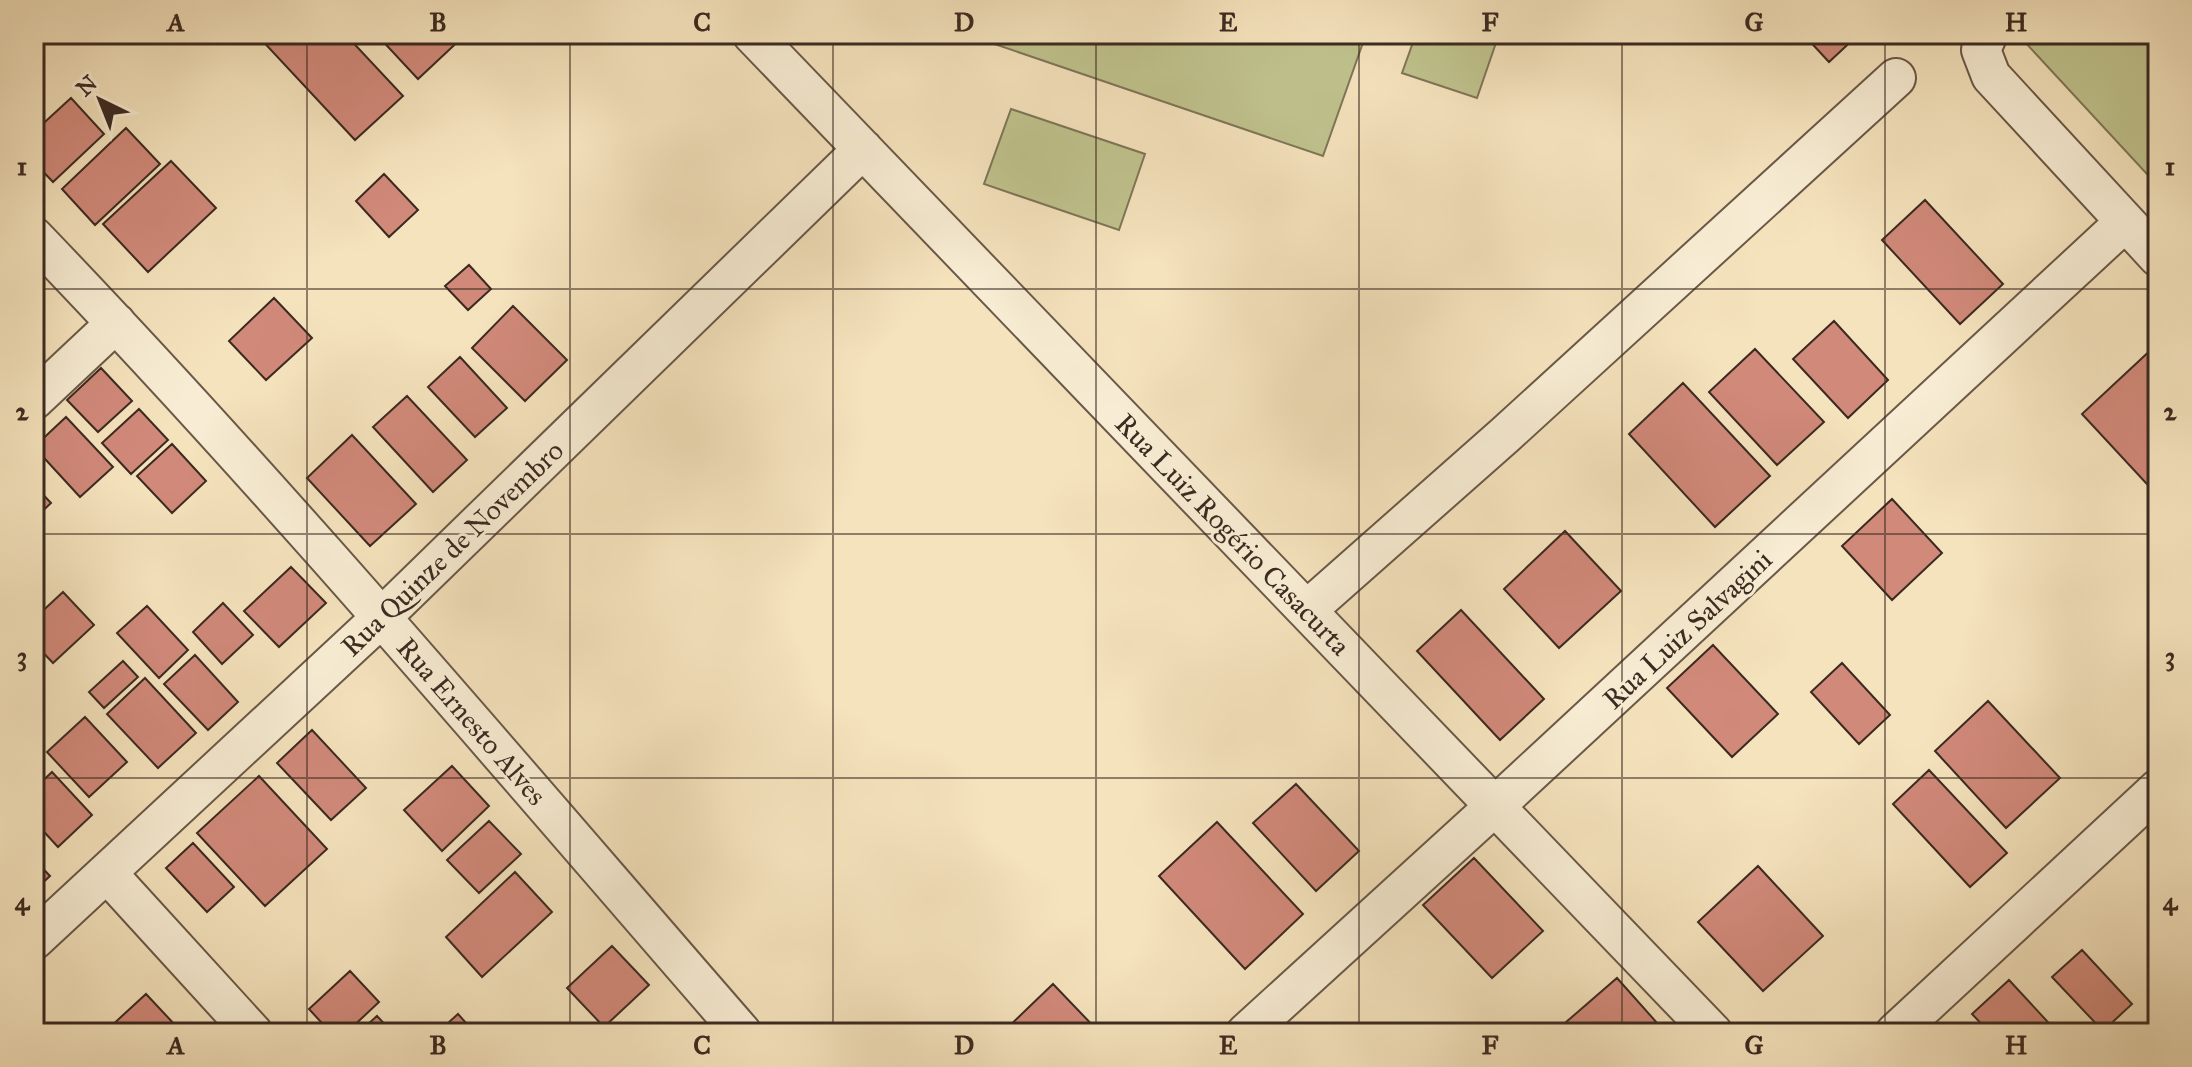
<svg xmlns="http://www.w3.org/2000/svg" width="2192" height="1067" font-family="'IM FELL Great Primer',serif">
<style>
.green{fill:#c0c38e;stroke:#7e7658;stroke-width:2}
.building{fill:#d1897a;stroke:#3b2a21;stroke-width:2}
.lines{fill:none;stroke-linecap:round;stroke-linejoin:round}
.minor-casing{stroke:#6a5848;stroke-width:42}
.minor{stroke:#f8edd4;stroke-width:38}
.grid{fill:none;stroke:#3b2a21;stroke-width:2;stroke-opacity:0.55}
.labels{text-anchor:middle;stroke-width:6;stroke-linejoin:round;paint-order:stroke}
.street-label{font-size:28px;fill:#3b2a21;stroke:#f8edd4}
.neatline{fill:none;stroke:#3b2a21;stroke-width:3}
.grid-label{font-size:26px;text-anchor:middle;font-weight:bold;fill:#3b2a21}
</style>
<rect width="100%" height="100%" fill="#f5e3bd"/>
<filter id="stains"><feTurbulence type="fractalNoise" baseFrequency=".0025" numOctaves="4"/><feColorMatrix values="0 0 0 0 .2 0 0 0 0 .09 0 0 0 0 .02 0 0 0 .5 -.17"/></filter>
<radialGradient id="worn" r=".72"><stop offset=".6" stop-color="#630" stop-opacity="0"/><stop offset="1" stop-color="#630" stop-opacity=".3"/></radialGradient>
<path class="green" d="M965,34H1366L1323,156Z
M1416,34H1499L1477,98L1402,73Z
M2029,34H2158V186L2023,40Z
M1011,109L1145,154L1119,230L984,184Z"/>
<path class="building" d="M34,34H52L34,51Z
M256,34H345L403,96L355,140Z
M376,34H466L418,79Z
M1803,34H1859L1829,62Z
M71,98L104,134L53,182L34,162V132Z
M126,128L160,164L95,225L62,189Z
M171,161L216,208L148,272L103,224Z
M384,174L418,210L389,237L356,201Z
M1925,200L2003,284L1960,324L1882,240Z
M469,265L491,289L468,310L445,286Z
M274,298L312,338L266,380L229,341Z
M513,306L567,360L525,401L472,348Z
M1834,321L1888,380L1848,418L1793,359Z
M2154,347L2158,351V496L2082,414Z
M1755,349L1824,422L1777,465L1709,392Z
M460,357L507,408L475,437L428,387Z
M101,368L132,401L98,432L67,400Z
M1683,383L1770,476L1715,527L1629,434Z
M407,396L467,460L433,492L373,427Z
M139,409L168,440L131,474L102,443Z
M66,417L113,467L80,497L34,447Z
M352,435L416,504L370,546L307,478Z
M172,444L206,481L172,513L137,476Z
M34,485L51,503L34,519Z
M1892,499L1942,553L1892,600L1842,546Z
M1565,531L1621,591L1559,648L1504,589Z
M291,567L326,603L279,647L244,611Z
M63,592L94,625L53,663L34,643V619Z
M223,603L253,635L222,664L193,632Z
M147,606L188,650L159,678L117,633Z
M1461,610L1544,699L1500,740L1417,651Z
M1713,645L1778,714L1732,757L1667,688Z
M195,655L238,702L208,730L164,684Z
M123,661L138,677L104,708L89,692Z
M1842,663L1890,715L1859,744L1811,692Z
M145,678L196,733L158,768L107,714Z
M1988,701L2060,778L2006,828L1935,751Z
M85,717L127,762L89,797L47,752Z
M312,730L366,788L331,820L277,763Z
M452,766L489,806L442,851L404,810Z
M1929,770L2007,853L1970,887L1893,804Z
M52,772L92,815L58,847L34,821V789Z
M259,776L327,849L265,906L197,833Z
M1296,784L1359,851L1316,891L1253,823Z
M489,821L521,854L479,893L447,860Z
M1217,822L1303,914L1245,969L1159,876Z
M193,843L234,887L207,912L166,868Z
M1474,858L1543,931L1492,978L1423,905Z
M34,859L50,876L34,891Z
M1758,866L1823,936L1763,991L1698,922Z
M515,872L552,912L482,977L446,937Z
M612,946L649,985L604,1027L567,988Z
M2082,950L2132,1004L2103,1031L2052,977Z
M350,971L379,1002L346,1033H331L309,1009Z
M1617,978L1666,1033H1573L1565,1023Z
M2009,980L2058,1033H1990L1972,1014Z
M1053,984L1100,1033H1002Z
M146,994L176,1026L168,1033H113L109,1028Z
M458,1014L475,1033H437Z
M377,1016L393,1033H358Z"/>
<g class="lines">
<g class="minor-casing">
<path id="minor" d="M752,34L1713,1033
M1988,34L1981,50L1991,76L2158,257
M34,237C280,493 509,765 742,1033
M34,400L116,323
M1307,610L1505,435L1896,78
M107,873L253,1033
M34,940L382,617L863,149
M1246,1033L1495,806L2125,222
M1895,1033L2158,789"/>
</g>
<use href="#minor" class="minor"/>
</g>
<path class="grid" d="M307,34V1033M570,34V1033M833,34V1033M1096,34V1033M1359,34V1033M1622,34V1033M1885,34V1033M34,289H2158M34,534H2158M34,778H2158"/>
<g class="labels">
<g class="street-label">
<text transform="translate(1233 534) rotate(46)" y="10">Rua Luiz Rogério Casacurta</text>
<text transform="translate(452 548) rotate(-44)" y="10">Rua Quinze de Novembro</text>
<text transform="translate(1687 629) rotate(-43)" y="10">Rua Luiz Salvagini</text>
<text transform="translate(472 721) rotate(49)" y="10">Rua Ernesto Alves</text>
</g>
</g>
<rect width="2192" height="1067" fill="none" stroke="#f5e3bd" stroke-width="88"/>
<g transform="translate(100 100) rotate(317)" stroke="#f8edd4" stroke-width="6" paint-order="stroke">
<path d="M0-6L14 30L0 20L-14 30Z" fill="#3b2a21"/>
<text y="-12" font-size="22" font-weight="bold" text-anchor="middle" fill="#3b2a21">N</text>
</g>
<rect x="44" y="44" width="2104" height="979" class="neatline"/>
<g class="grid-label">
<text x="176" y="31">A</text>
<text x="438" y="31">B</text>
<text x="702" y="31">C</text>
<text x="964" y="31">D</text>
<text x="1228" y="31">E</text>
<text x="1490" y="31">F</text>
<text x="1754" y="31">G</text>
<text x="2016" y="31">H</text>
<text x="22" y="175">1</text>
<text x="2170" y="175">1</text>
<text x="22" y="420">2</text>
<text x="2170" y="420">2</text>
<text x="22" y="665">3</text>
<text x="2170" y="665">3</text>
<text x="22" y="910">4</text>
<text x="2170" y="910">4</text>
<text x="176" y="1054">A</text>
<text x="438" y="1054">B</text>
<text x="702" y="1054">C</text>
<text x="964" y="1054">D</text>
<text x="1228" y="1054">E</text>
<text x="1490" y="1054">F</text>
<text x="1754" y="1054">G</text>
<text x="2016" y="1054">H</text>
</g>
<rect width="100%" height="100%" filter="url(#stains)"/>
<rect width="100%" height="100%" fill="url(#worn)"/>
</svg>
